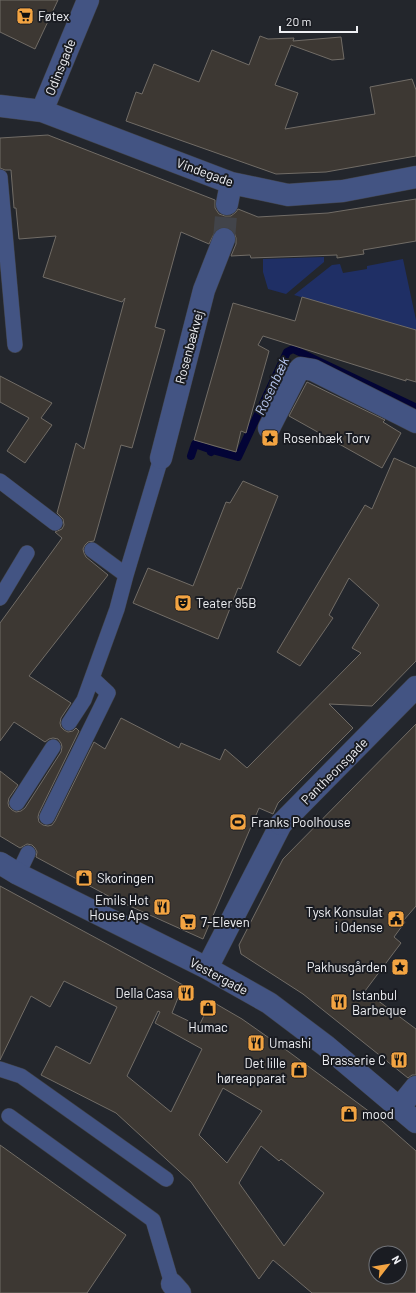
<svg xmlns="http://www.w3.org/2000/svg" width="416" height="1293" font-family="Barlow,sans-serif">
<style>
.green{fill:#1f2f65}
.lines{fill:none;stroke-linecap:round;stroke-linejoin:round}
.stream{stroke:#030436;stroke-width:8}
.building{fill:#3d3833;stroke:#716c66;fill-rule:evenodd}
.minor-tunnel{stroke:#42444a;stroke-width:22;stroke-dasharray:22 11;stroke-linecap:butt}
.service-casing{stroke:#404248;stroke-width:16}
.pedestrian-casing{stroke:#404248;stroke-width:23}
.minor-casing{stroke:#404248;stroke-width:23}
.service{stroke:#435483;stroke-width:15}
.pedestrian{stroke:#435483;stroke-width:22}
.minor{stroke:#435483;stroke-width:22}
.labels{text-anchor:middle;stroke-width:4;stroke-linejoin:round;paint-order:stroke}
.poi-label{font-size:13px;fill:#eff0f4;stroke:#1a1c22;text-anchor:start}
.street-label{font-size:13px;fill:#eff0f4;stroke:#1a1c22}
.water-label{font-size:14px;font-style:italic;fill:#b8c8f1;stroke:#1a1c22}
</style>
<rect width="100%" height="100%" fill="#23262c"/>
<path class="green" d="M324,257V262L286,294L268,289L263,272V259Z
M403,259L416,320V330L294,295L332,265L340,264L343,273L367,269V266Z"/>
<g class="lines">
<path class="stream" d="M211,452L212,450L238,457L287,352L293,349L413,406L416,408
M191,456L195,444L212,450"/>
</g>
<path class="building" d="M0,0H58L35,49L0,32Z
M260,36L268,39L294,38L293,41L341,37L344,59L332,60L291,45L275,85L298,93L285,129L375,114L370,87L412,79L416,90V156L326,172L276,174L126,121L136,92L142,94L154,64L199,82L212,50L249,65Z
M48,135L215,200V208L219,214L225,216H231L236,212L238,209L258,217L328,213L416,199V241L363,250L364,254L337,258V255L251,258L250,255L231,256L236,244V238L234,232L229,228L223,227L216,230L209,244L181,232L155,327L165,330L132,448L121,445L94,541L88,542L85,545L83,549L84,553L86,557L108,575L29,676L71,703L61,718L60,723L61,727L64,730L68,732L73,731L76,728L79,731L39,813L38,817L39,822L43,825L48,826L52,825L55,821L94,742L105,749L121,718L179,748L181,743L220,760L225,749L247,768L361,653L352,648L379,605L349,578L329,615L333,618L300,666L277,652L365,505L372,509L394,458L416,468V661L372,706L329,704L353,728L278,803L273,814L259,808L203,939L112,898L36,857L37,852L35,848L32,845L27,844L20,848L0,836V771L18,785L9,798L8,803L9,807L12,810L16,812L21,811L25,808L61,752L62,747L61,743L58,739L53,738L49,739L45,742L14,722L0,741V623L62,538L55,532L62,529L64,525L63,519L57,513L76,443L84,449L125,298L122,302L43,277L56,236L19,239L16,208H14L11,170H5L0,168V138Z
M302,297L416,330V382L406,379V381L263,336L258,345L269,351L246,433L241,431L236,452L194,440L233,303L295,321Z
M0,376L52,403L41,418L52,425L25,463L7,451L29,418L0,402Z
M307,382L385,420L383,422L401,433L382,468L289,416Z
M243,481L278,496L241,589L238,588L218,639L133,603L148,568L193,586L226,502L230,503Z
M416,724V906L403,921L405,922L394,937L401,943L365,991L416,1029V1075H412L408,1078L303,994L241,954L239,945L283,859Z
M0,886L183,985L172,1013L199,1026L211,1001L242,1019L289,1052L382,1121L416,1151V1293H312L273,1260L259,1279L191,1182L116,1113L41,1075L56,1046L90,1064L117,1007L64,981L50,1007L31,996L0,1060ZM158,1011L160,1012L155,1023L202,1049L171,1112L127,1076ZM223,1088L262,1111L227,1163L199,1135ZM261,1146L279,1161L281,1159L324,1193L284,1246L239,1183ZM376,1253H400V1277H376Z
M0,1145L126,1235L87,1293H0Z"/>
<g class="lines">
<path class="minor-tunnel" d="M224,239L227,204"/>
<g class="service-casing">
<path id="service" d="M0,177L15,345
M0,481L55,523
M92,550L126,575
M0,598L27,553
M69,723L84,700L117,609L126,575L161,458
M17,803L53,747
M47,817L108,693L92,678
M18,874L28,853
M0,1069L21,1076L166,1179
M9,1116L153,1220L172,1284"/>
</g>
<g class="pedestrian-casing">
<path id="pedestrian" d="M269,428L298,371L301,368L313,370L416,422
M0,863L18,874L207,968L269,1003L326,1046L416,1122
M207,968L281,824
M399,1108L416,1087"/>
</g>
<g class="minor-casing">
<path id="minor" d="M0,106L42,111L231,183L288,195L343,191L416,177
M42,111L88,0
M227,204L231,183
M161,458L204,290L224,239
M281,824L416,687
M172,1284L180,1293"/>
</g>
<use href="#service" class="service"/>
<use href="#pedestrian" class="pedestrian"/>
<use href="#minor" class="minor"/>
</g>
<defs>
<g id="supermarket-square" transform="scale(0.9)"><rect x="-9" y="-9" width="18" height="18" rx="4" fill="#f3a442" stroke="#1a1c22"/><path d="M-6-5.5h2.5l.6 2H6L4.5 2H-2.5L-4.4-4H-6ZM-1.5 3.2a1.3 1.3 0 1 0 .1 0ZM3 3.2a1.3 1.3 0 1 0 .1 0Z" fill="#111"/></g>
<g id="sight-square" transform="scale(0.9)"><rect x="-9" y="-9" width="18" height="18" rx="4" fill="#f3a442" stroke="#1a1c22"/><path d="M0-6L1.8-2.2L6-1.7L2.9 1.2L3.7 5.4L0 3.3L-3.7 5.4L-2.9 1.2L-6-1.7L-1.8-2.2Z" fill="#111"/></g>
<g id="theatre-square" transform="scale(0.9)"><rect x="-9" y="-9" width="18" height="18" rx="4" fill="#f3a442" stroke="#1a1c22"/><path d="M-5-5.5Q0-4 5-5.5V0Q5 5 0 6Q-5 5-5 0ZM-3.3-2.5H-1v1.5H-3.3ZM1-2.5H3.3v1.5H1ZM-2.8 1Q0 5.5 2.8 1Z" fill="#111"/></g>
<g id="stadium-square" transform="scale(0.9)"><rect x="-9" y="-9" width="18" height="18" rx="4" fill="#f3a442" stroke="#1a1c22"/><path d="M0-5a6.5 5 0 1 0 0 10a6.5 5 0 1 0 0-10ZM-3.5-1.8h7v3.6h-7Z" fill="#111"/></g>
<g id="shop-square" transform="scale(0.9)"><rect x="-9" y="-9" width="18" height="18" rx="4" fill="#f3a442" stroke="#1a1c22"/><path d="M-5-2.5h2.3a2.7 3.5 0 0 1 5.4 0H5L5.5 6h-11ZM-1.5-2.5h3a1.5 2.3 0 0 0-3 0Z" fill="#111"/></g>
<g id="restaurant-square" transform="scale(0.9)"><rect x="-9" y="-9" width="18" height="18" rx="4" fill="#f3a442" stroke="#1a1c22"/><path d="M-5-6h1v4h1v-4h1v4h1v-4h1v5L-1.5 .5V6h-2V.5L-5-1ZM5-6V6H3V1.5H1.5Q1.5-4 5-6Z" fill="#111"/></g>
<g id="civic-square" transform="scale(0.9)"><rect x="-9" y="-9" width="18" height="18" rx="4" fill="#f3a442" stroke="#1a1c22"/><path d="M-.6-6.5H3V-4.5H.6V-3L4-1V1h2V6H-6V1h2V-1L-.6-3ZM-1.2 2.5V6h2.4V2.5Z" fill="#111"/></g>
</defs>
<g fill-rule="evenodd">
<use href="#supermarket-square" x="25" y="16"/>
<use href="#sight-square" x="270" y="438"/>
<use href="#theatre-square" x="183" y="603"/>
<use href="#stadium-square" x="238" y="822"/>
<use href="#shop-square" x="84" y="878"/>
<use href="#restaurant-square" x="162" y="907"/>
<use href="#civic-square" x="396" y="919"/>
<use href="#supermarket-square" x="188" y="922"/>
<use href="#sight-square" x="400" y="967"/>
<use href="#restaurant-square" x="186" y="993"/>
<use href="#restaurant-square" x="339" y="1002"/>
<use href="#shop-square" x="208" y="1008"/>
<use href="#restaurant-square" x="256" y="1043"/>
<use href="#restaurant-square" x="399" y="1060"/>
<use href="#shop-square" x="299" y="1070"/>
<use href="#shop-square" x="349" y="1114"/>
</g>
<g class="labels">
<g class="poi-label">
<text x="38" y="21">Føtex</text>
<text x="283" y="443">Rosenbæk Torv</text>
<text x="196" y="608">Teater 95B</text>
<text x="251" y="827">Franks Poolhouse</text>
<text x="97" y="883">Skoringen</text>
<text x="149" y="905" text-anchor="end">Emils Hot<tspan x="149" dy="15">House Aps</tspan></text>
<text x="383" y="917" text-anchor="end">Tysk Konsulat<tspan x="383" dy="15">i Odense</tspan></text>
<text x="201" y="927">7-Eleven</text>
<text x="387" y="972" text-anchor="end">Pakhusgården</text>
<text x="173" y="998" text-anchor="end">Della Casa</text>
<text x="352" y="1000">Istanbul<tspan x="352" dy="15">Barbeque</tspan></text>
<text x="208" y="1032" text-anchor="middle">Humac</text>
<text x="269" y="1048">Umashi</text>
<text x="386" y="1065" text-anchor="end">Brasserie C</text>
<text x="286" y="1068" text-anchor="end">Det lille<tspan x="286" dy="15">høreapparat</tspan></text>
<text x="362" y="1119">mood</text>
</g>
<g class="street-label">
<text transform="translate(60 67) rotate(-68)" y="5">Odinsgade</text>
<text transform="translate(205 172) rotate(20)" y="5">Vindegade</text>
<text transform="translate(189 347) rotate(-75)" y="5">Rosenbækvej</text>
<text transform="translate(334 771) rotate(-45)" y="5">Pantheonsgade</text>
<text transform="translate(219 976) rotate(28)" y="5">Vestergade</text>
</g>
<g class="water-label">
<text transform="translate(272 386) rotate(-65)" y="5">Rosenbæk</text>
</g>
</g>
<g transform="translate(388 1265) rotate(59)"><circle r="19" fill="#1a1c22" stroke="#6f7176"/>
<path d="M0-3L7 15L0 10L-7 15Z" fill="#f3a442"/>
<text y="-6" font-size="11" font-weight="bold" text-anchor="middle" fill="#eff0f4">N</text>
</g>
<path d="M280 26v6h77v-6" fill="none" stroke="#eff0f4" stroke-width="2"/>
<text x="286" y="26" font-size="12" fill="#eff0f4" stroke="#1a1c22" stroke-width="3" paint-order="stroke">20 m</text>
</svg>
